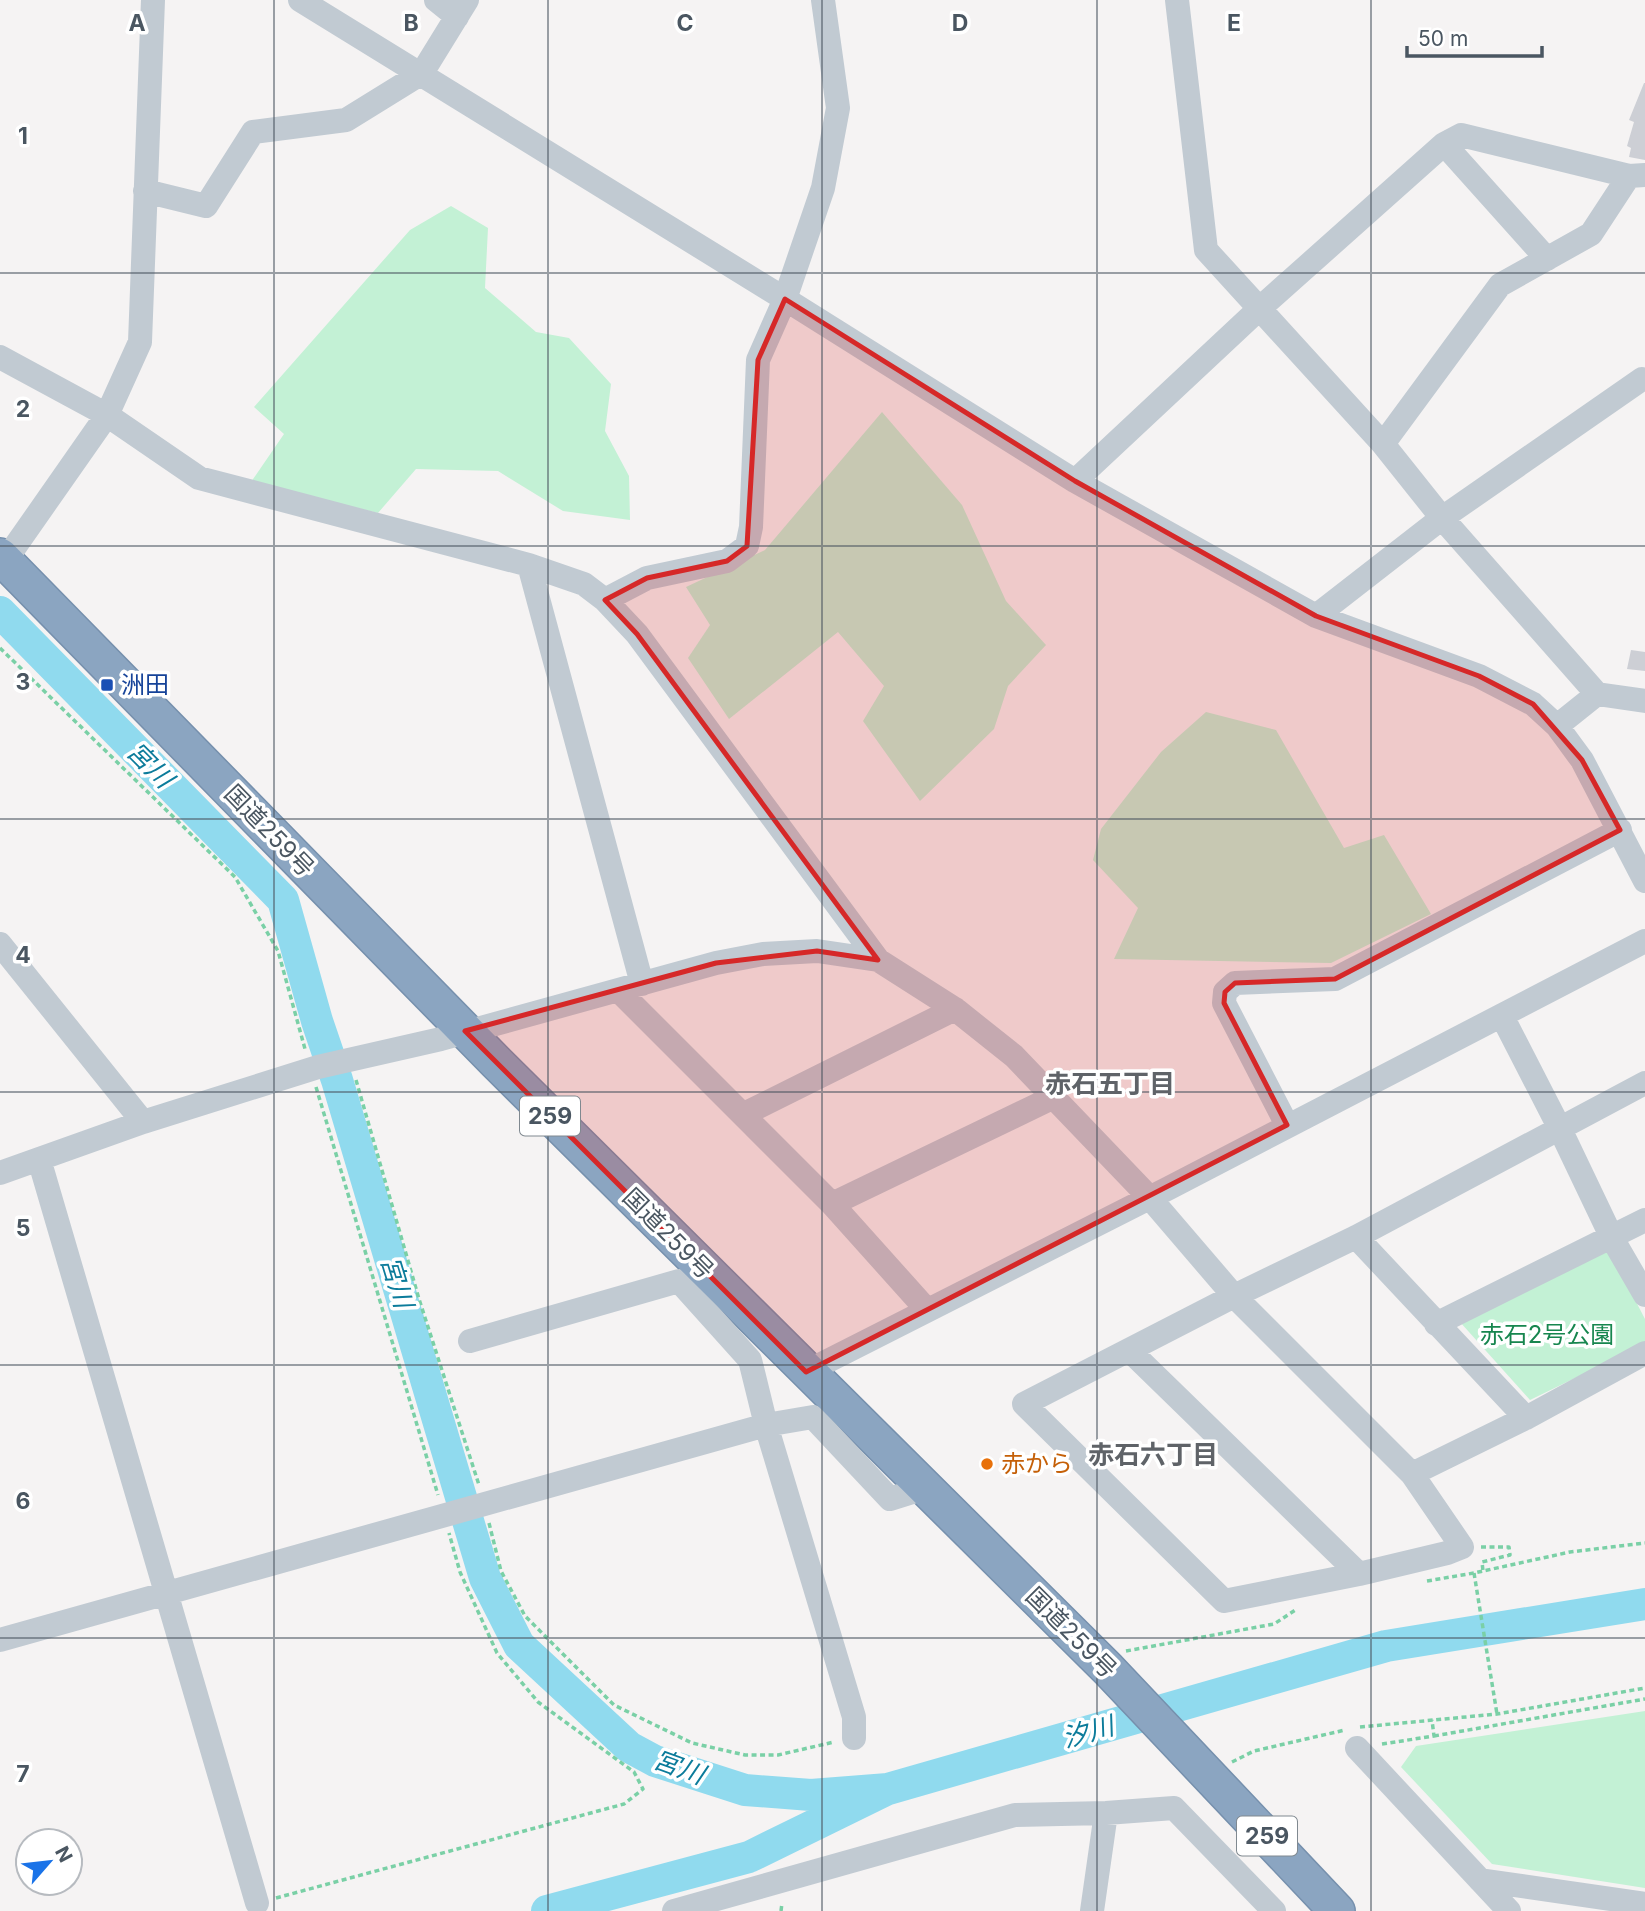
<svg xmlns="http://www.w3.org/2000/svg" width="1645" height="1911" font-family="Inter,'Noto Sans JP',sans-serif">
<style>
.green{fill:#c3f1d5}
.lines{fill:none;stroke-linecap:round;stroke-linejoin:round}
.river{stroke:#90daee;stroke-width:32}
.building{fill:#cdcfd5}
.highway-casing{stroke:#7690ad;stroke-width:38}
.path{stroke:#7ad0a6;stroke-width:3.5;stroke-dasharray:5 3.5;stroke-linecap:butt}
.minor{stroke:#c1cad2;stroke-width:24}
.highway{stroke:#8ba5c1;stroke-width:35}
.marked{fill:#d62828;fill-opacity:0.2;stroke:#d62828;stroke-width:5;stroke-linejoin:round}
.grid{fill:none;stroke:#4a5661;stroke-width:2;stroke-opacity:0.55}
.transit-dot{fill:#1a4fb4;stroke:#fff;stroke-width:2.5}
.food-dot{fill:#e8710a;stroke:#fff;stroke-width:2.5}
.labels{text-anchor:middle;stroke-width:7;stroke-linejoin:round;paint-order:stroke}
.shield{fill:#fff;stroke:#808990;stroke-width:2}
.shield-label{font-size:23px;font-weight:bold;fill:#4a5661}
.transit-label{font-size:24px;fill:#164399;stroke:#fff;text-anchor:start}
.street-label{font-size:24px;fill:#4a5661;stroke:#fff}
.park-label{font-size:24px;fill:#17864f;stroke:#fff}
.food-label{font-size:24px;fill:#c56008;stroke:#fff;text-anchor:start}
.water-label{font-size:26px;font-style:italic;fill:#0c7c9b;stroke:#fff}
.neighbourhood-label{font-size:26px;font-weight:bold;fill:#5f6368;stroke:#fff}
.grid-label{font-size:23px;text-anchor:middle;font-weight:bold;fill:#4a5661;stroke:#fff;stroke-width:7;stroke-linejoin:round;paint-order:stroke}
</style>
<rect width="100%" height="100%" fill="#f5f3f3"/>
<path class="green" d="M451,206L488,228L485,288L536,332L569,338L611,384L605,431L629,476L630,520L563,511L498,471L416,469L378,513L251,482L284,434L254,407L410,230Z
M882,412L962,505L1006,601L1046,645L1008,686L994,729L920,801L863,721L884,686L838,632L729,719L688,658L710,625L686,587L765,550Z
M1206,712L1276,730L1344,848L1384,835L1431,914L1331,963L1114,959L1138,908L1093,860L1101,829L1161,752Z
M1608,1248L1645,1319V1344L1530,1400L1460,1322Z
M1645,1711V1888L1492,1864L1401,1767L1416,1746Z"/>
<g class="lines">
<path class="river" d="M0,612L283,900L317,1021L337,1080L485,1578L519,1645L629,1747L655,1761L745,1790L811,1795L888,1789
M547,1911L749,1857L888,1789L1386,1646L1645,1604"/>
</g>
<path class="building" d="M1644,83H1645V160L1629,157L1631,148L1627,146L1634,122L1629,120Z
M1631,650L1645,652V671L1627,669Z"/>
<g class="lines">
<g class="highway-casing">
<path id="highway" d="M0,556L496,1062L1108,1669L1337,1911"/>
</g>
<path class="path" d="M0,648L235,877L278,951L305,1049
M356,1080L419,1299L479,1485
M316,1087L438,1495
M489,1523L501,1571L525,1616L614,1705L692,1743L745,1755H778L834,1742
M1481,1547H1509L1510,1555L1482,1562L1483,1571
M1474,1573L1497,1714
M1427,1581L1474,1573L1570,1552L1645,1543
M1126,1651L1274,1624L1297,1609
M1360,1727L1497,1714L1645,1688
M1434,1736L1645,1699
M1382,1744L1434,1736L1432,1720
M1232,1762L1254,1751L1345,1730
M276,1898L624,1804L643,1789L634,1772L538,1702L497,1653L460,1572L449,1533
M781,1911L782,1903"/>
<path class="minor" d="M300,0L785,299L1075,481L1316,616L1479,676L1533,704L1557,726L1582,760L1645,881
M436,0L457,17
M1177,0L1206,250L1383,444L1442,518L1597,694L1645,701
M1444,144L1547,259
M145,191L206,206L253,132L346,120L422,73L467,0
M0,357L107,415L199,478L529,565L584,584L605,600L637,634L878,960
M1383,444L1500,285L1591,234L1629,176
M1075,481L1259,309L1444,144L1461,135L1629,176L1645,175
M529,565L642,984
M0,568L107,415L140,342L153,0
M605,600L647,578L727,561L747,546L751,527L758,360L785,299L823,188L838,108L823,0
M1316,616L1442,518L1642,379
M1557,726L1597,694
M0,944L143,1122
M619,991L832,1204L927,1310
M1502,1016L1559,1127L1612,1238L1645,1295
M744,1114L955,1009
M1287,1125L1224,1003L1225,992L1235,983L1335,979L1620,830
M39,1159L257,1903
M0,1173L143,1122L318,1067L441,1039L716,963L763,954L817,951L878,960L955,1009L1014,1056L1150,1198L1234,1296L1412,1474L1462,1547L1447,1553L1359,1574L1224,1601L1024,1404L1234,1296L1356,1237L1645,1083
M832,1204L1052,1098
M1356,1237L1526,1418
M1436,1324L1645,1220
M470,1341L679,1281L750,1360L766,1425L854,1717V1738
M1130,1351L1359,1574
M806,1372L1169,1188L1645,941
M1412,1474L1526,1418L1645,1353
M0,1640L766,1425L813,1417L890,1499L925,1488
M1357,1748L1509,1911
M1480,1880L1645,1904
M674,1911L1015,1815L1106,1813L1174,1808L1274,1911
M1092,1911L1106,1813"/>
<use href="#highway" class="highway"/>
</g>
<path class="marked" d="M785,299L1075,481L1316,616L1479,676L1533,704L1582,760L1620,830L1335,979L1235,983L1225,992L1224,1003L1287,1125L806,1372L465,1031L716,963L817,951L878,960L637,634L605,600L647,578L727,561L747,546L758,360Z"/>
<path class="grid" d="M274,0V1911M548,0V1911M822,0V1911M1097,0V1911M1371,0V1911M0,273H1645M0,546H1645M0,819H1645M0,1092H1645M0,1365H1645M0,1638H1645"/>
<rect class="transit-dot" x="100" y="678" width="14" height="14" rx="3.5"/>
<circle class="food-dot" cx="987" cy="1464" r="7"/>
<g class="labels">
<g class="shield">
<rect x="520" y="1096.5" width="60" height="39" rx="5"/>
<rect x="1237" y="1816.5" width="60" height="39" rx="5"/>
</g>
<g class="shield-label">
<text x="550" y="1124">259</text>
<text x="1267" y="1844">259</text>
</g>
<g class="transit-label">
<text x="121" y="693">洲田</text>
</g>
<g class="street-label">
<text transform="translate(269 831) rotate(46)" y="8">国道259号</text>
<text transform="translate(668 1234) rotate(45)" y="8">国道259号</text>
<text transform="translate(1071 1633) rotate(45)" y="8">国道259号</text>
</g>
<g class="park-label">
<text x="1547" y="1343">赤石2号公園</text>
</g>
<g class="food-label">
<text x="1001" y="1472">赤から</text>
</g>
<g class="water-label">
<text transform="translate(150 765) rotate(45)" y="9">宮川</text>
<text transform="translate(397 1282) rotate(73)" y="9">宮川</text>
<text transform="translate(1088 1732) rotate(-16)" y="9">汐川</text>
<text transform="translate(679 1767) rotate(20)" y="9">宮川</text>
</g>
<g class="neighbourhood-label">
<text x="1110" y="1093">赤石五丁目</text>
<text x="1153" y="1464">赤石六丁目</text>
</g>
</g>
<g class="grid-label">
<text x="137" y="31">A</text>
<text x="411" y="31">B</text>
<text x="685" y="31">C</text>
<text x="960" y="31">D</text>
<text x="1234" y="31">E</text>
<text x="23" y="144">1</text>
<text x="23" y="417">2</text>
<text x="23" y="690">3</text>
<text x="23" y="963">4</text>
<text x="23" y="1236">5</text>
<text x="23" y="1509">6</text>
<text x="23" y="1782">7</text>
</g>
<g transform="translate(49 1862) rotate(62)"><circle r="33" fill="#ffffff" stroke="#b7bbc0" stroke-width="2"/>
<path d="M0-5L12 26L0 18L-12 26Z" fill="#1a73e8"/>
<text y="-10" font-size="19" font-weight="bold" text-anchor="middle" fill="#4a5661">N</text>
</g>
<path d="M1407 46v10h135v-10" fill="none" stroke="#4a5661" stroke-width="3.5"/>
<text x="1418" y="46" font-size="21" fill="#4a5661" stroke="#ffffff" stroke-width="5" paint-order="stroke">50 m</text>
</svg>
